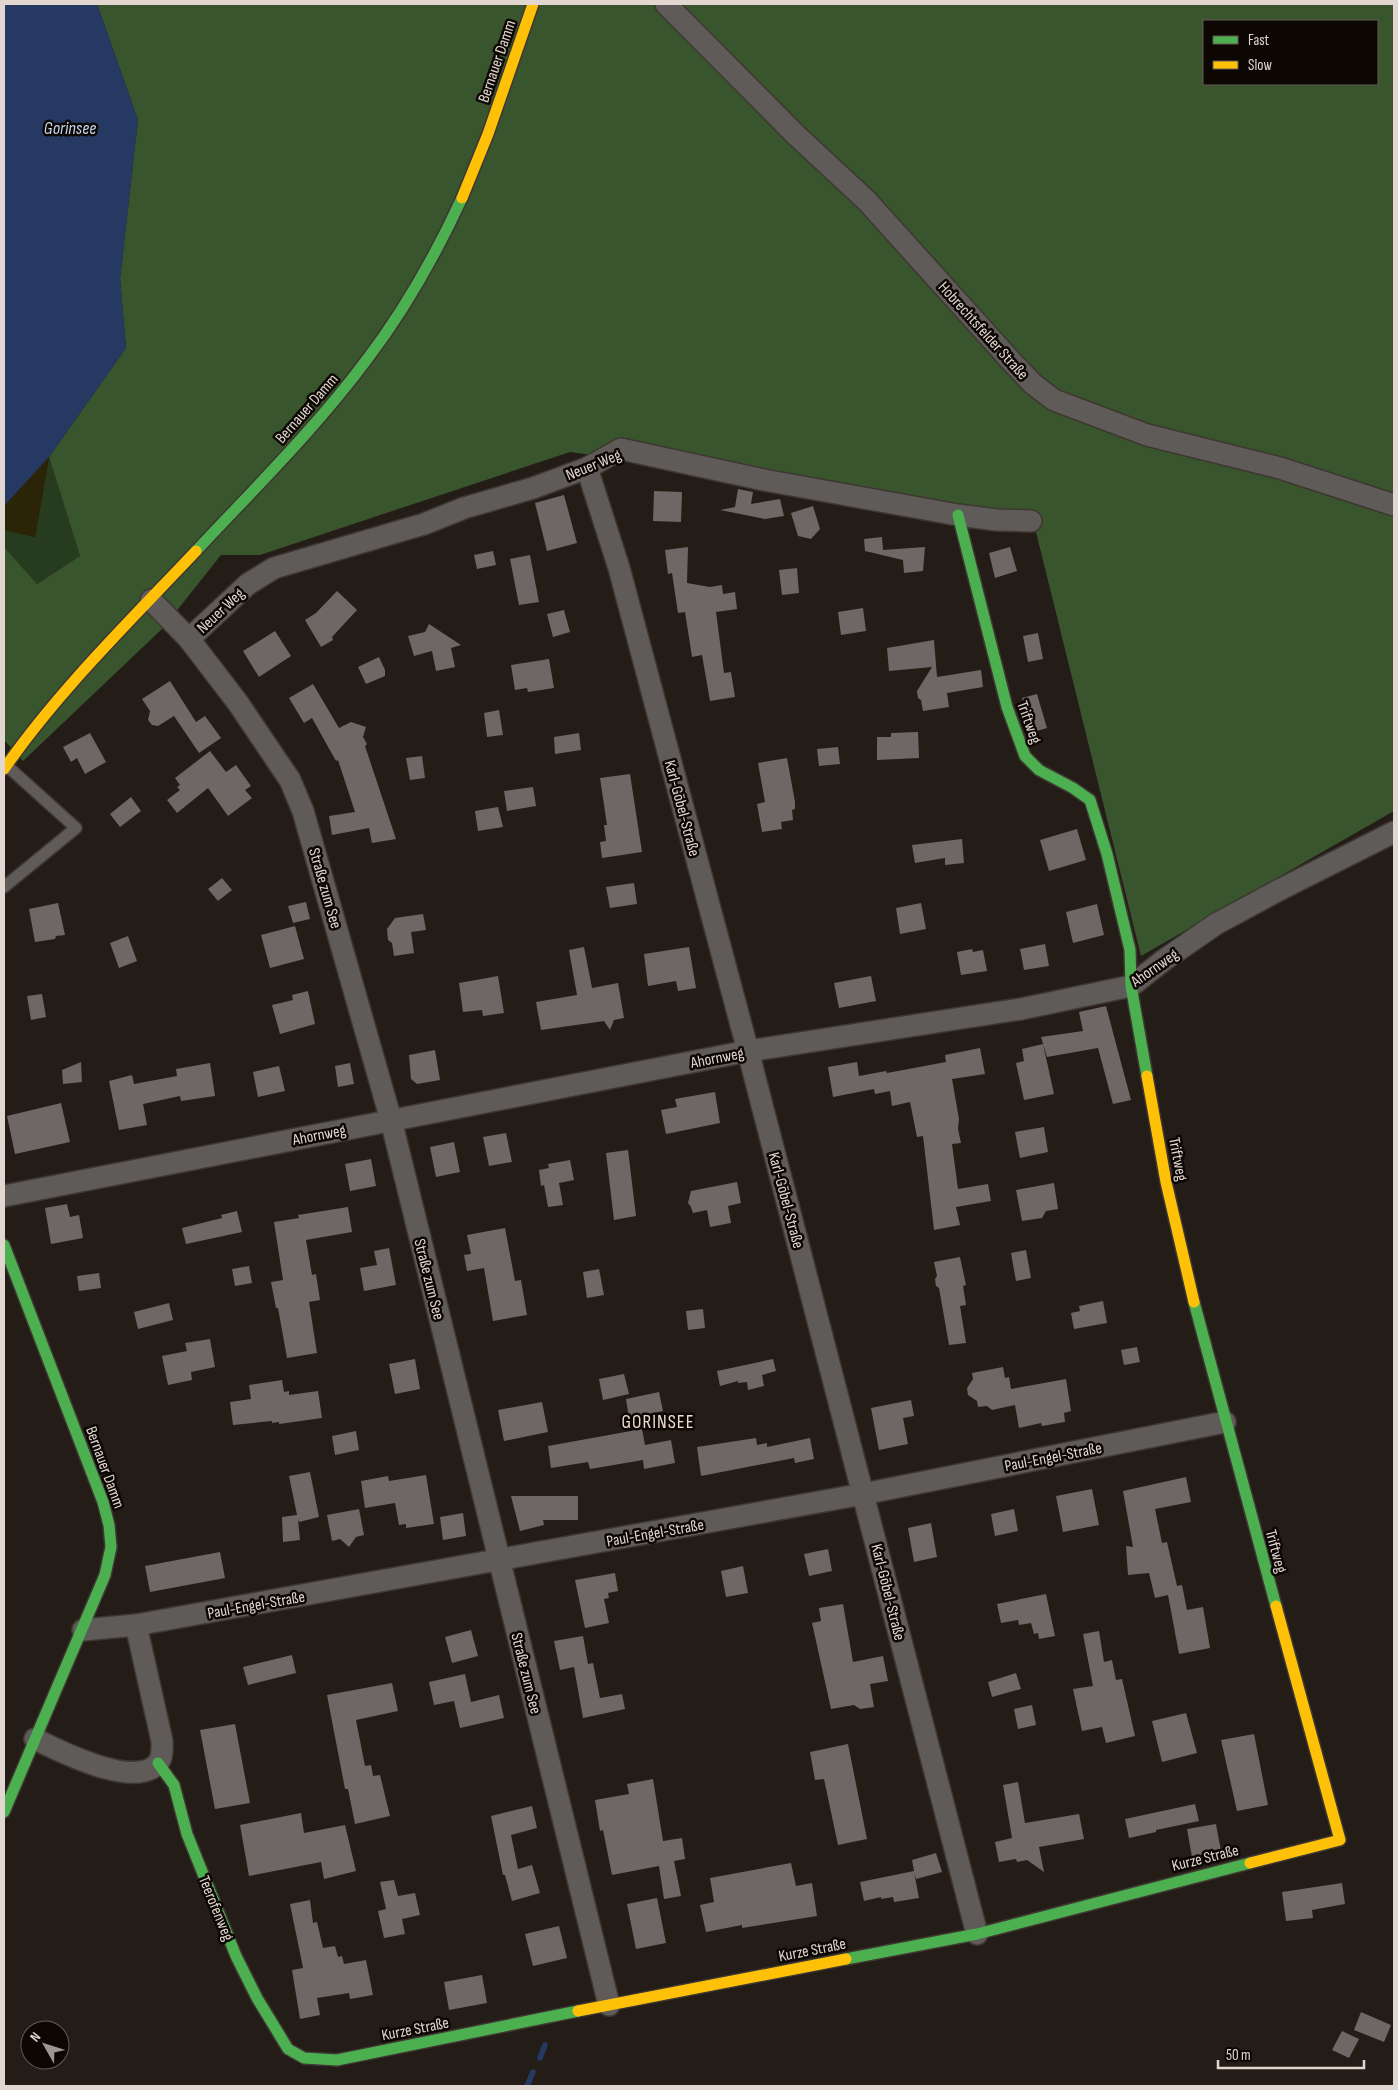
<svg xmlns="http://www.w3.org/2000/svg" width="1398" height="2090" font-family="'Sofia Sans Condensed',sans-serif">
<style>
.green{fill:#273b1e}
.forest{fill:#39552d;fill-rule:evenodd}
.sand{fill:#2c2407}
.water{fill:#263962}
.lines{fill:none;stroke-linecap:round;stroke-linejoin:round}
.stream{stroke:#263962;stroke-width:5.5}
.building{fill:#6f6765}
.lane-casing{stroke:#3e3732;stroke-width:14}
.street-casing{stroke:#3e3732;stroke-width:24}
.fast-casing{stroke:#3e3732;stroke-width:14}
.slow-casing{stroke:#3e3732;stroke-width:14}
.lane{stroke:#5f5b58;stroke-width:11}
.street{stroke:#5f5b58;stroke-width:21}
.fast{stroke:#4caf50;stroke-width:11}
.slow{stroke:#ffc107;stroke-width:11}
.labels{text-anchor:middle;stroke-width:5;stroke-linejoin:round;paint-order:stroke}
.street-label{font-size:16px;fill:#e1d6d0;stroke:#0d0704}
.water-label{font-size:18px;font-style:italic;fill:#c4d4f2;stroke:#0d0704}
.quarter-label{font-size:19px;letter-spacing:1px;fill:#f1dcd0;stroke:#0d0704}
</style>
<rect width="100%" height="100%" fill="#241c17"/>
<path class="green" d="M49,457L80,556L37,584L4,547V530L35,537Z"/>
<path class="forest" d="M97,4H1394V811L1141,956L1032,516L570,452L260,555H221L163,628L23,761L4,740V547L37,584L80,556L49,457L126,348L120,279L138,120ZM1204,21H1377V84H1204Z"/>
<path class="sand" d="M49,457L35,537L4,530V506Z"/>
<path class="water" d="M4,4H97L138,120L120,279L126,348L49,457L4,506Z"/>
<g class="lines">
<path class="stream" d="M540,2058L545,2045
M527,2086L533,2072"/>
</g>
<path class="building" d="M738,489L753,492L751,504L780,499L784,516L765,519L720,510L735,507Z
M654,491L682,492L681,522L653,521Z
M564,495L577,543L547,551L535,503Z
M813,506L820,529L811,539L798,536L791,513Z
M882,537L883,550L925,547L923,571L904,573L903,560L865,551L864,539Z
M688,547L687,583L710,587L722,585L723,594L735,592L737,609L716,612L724,673L731,672L735,697L710,701L702,655L692,657L685,612L678,613L672,573L668,574L665,550Z
M1010,547L1017,571L995,578L989,553Z
M493,551L496,565L477,569L474,555Z
M530,555L539,602L519,605L510,559Z
M797,568L799,593L782,595L779,570Z
M337,591L357,610L332,637L333,640L321,647L305,620L316,613Z
M863,608L866,631L841,635L838,612Z
M564,610L570,632L553,637L547,614Z
M429,624L461,645L451,648L455,667L436,671L432,651L414,656L408,636L425,632Z
M275,631L291,656L259,677L243,651Z
M1038,633L1043,659L1028,662L1023,636Z
M934,640L937,677L981,670L983,687L947,693L949,707L923,711L921,700L918,698L917,691L932,667L889,671L887,648Z
M379,657L385,670V676L366,684L358,667Z
M549,659L554,688L528,692L527,688L515,690L511,665Z
M170,681L196,722L205,716L221,738L199,753L174,716L158,726L152,725L148,720L150,711L142,699Z
M313,684L339,728L351,722L366,727L363,737L367,744L365,746L396,839L372,843L369,828L332,835L329,816L355,812L338,760L336,761L312,718L304,723L289,698Z
M1037,694L1047,728L1033,732L1022,698Z
M499,710L503,735L487,737L484,713Z
M918,732L919,758L877,760V737H891V733Z
M90,733L106,762L85,774L77,758L71,762L63,747Z
M579,733L581,750L555,754L554,737Z
M838,747L840,764L819,766L817,749Z
M210,751L226,772L236,765L251,786L245,790L252,798L228,816L208,788L177,813L167,800L180,790L177,787L180,785L175,778Z
M422,756L425,778L410,780L406,758Z
M787,758L795,802V809L792,810L793,820L781,822L782,829L762,832L757,804L765,802L758,763Z
M630,774L642,852L602,858L600,842L606,841L604,825H607L600,778Z
M533,787L536,806L507,811L504,791Z
M131,797L141,811L120,827L110,814Z
M498,807L503,827L478,831L475,811Z
M1077,829L1086,860L1049,871L1040,840Z
M962,839L964,863L945,865V858L915,863L912,845Z
M222,878L232,890L218,901L208,889Z
M634,883L637,904L610,908L606,887Z
M306,902L310,919L293,923L288,906Z
M58,903L65,935L56,936L55,939L35,942L29,909Z
M921,903L926,929L900,934L896,908Z
M1097,904L1104,935L1073,943L1066,912Z
M423,914L426,930L411,932L414,953L394,956L392,943L388,940L387,929L395,918Z
M295,926L304,959L270,968L261,935Z
M128,936L137,961L119,968L110,943Z
M1045,944L1049,966L1024,970L1020,949Z
M584,947L592,988L618,983L624,1018L614,1020L610,1030L604,1021L541,1030L536,1002L577,995L569,950Z
M689,947L696,988L678,991L676,981L648,986L644,954Z
M972,949L973,952L983,950L987,971L961,975L957,952Z
M498,976L504,1013L483,1016L482,1010L463,1012L459,983Z
M871,976L876,1001L839,1008L834,983Z
M308,991L315,1024L280,1034L272,1005L293,1000L292,995Z
M42,994L46,1017L31,1020L27,996Z
M1106,1006L1131,1100L1113,1104L1098,1048L1047,1057L1041,1037L1083,1031L1079,1012Z
M1043,1044L1054,1094L1024,1100L1016,1063L1024,1061L1022,1049Z
M980,1048L985,1074L952,1079L959,1119L958,1129L961,1143L952,1144L958,1189L988,1184L991,1201L956,1207L960,1225L934,1230L923,1136L917,1137L910,1102L892,1106L890,1091L875,1094L874,1089L833,1097L828,1067L857,1062L859,1076L886,1071L887,1073L946,1062L945,1055Z
M435,1050L440,1080L417,1084L411,1079L409,1055Z
M81,1062L82,1082L63,1084L62,1070Z
M210,1063L215,1096L181,1101L180,1096L143,1104L147,1125L119,1130L109,1081L132,1075L134,1084L177,1076L176,1069Z
M350,1063L354,1084L338,1087L335,1066Z
M279,1066L285,1091L258,1097L253,1072Z
M715,1092L720,1123L666,1134L661,1110L677,1107L675,1099Z
M61,1103L70,1142L15,1154L7,1116Z
M1044,1127L1048,1152L1020,1158L1015,1132Z
M506,1133L512,1162L489,1166L483,1137Z
M454,1142L460,1172L436,1177L430,1147Z
M628,1150L636,1216L614,1220L606,1153Z
M371,1159L376,1186L350,1191L345,1164Z
M570,1160L574,1180L559,1183L563,1205L548,1207L544,1185L541,1186L539,1170L549,1168L548,1164Z
M737,1182L741,1203L728,1206L731,1223L710,1227L707,1210L693,1213L691,1207L688,1203L691,1191Z
M1054,1183L1058,1209L1046,1211L1042,1218L1022,1221L1016,1190Z
M67,1204L70,1217L79,1215L83,1238L51,1244L45,1208Z
M348,1207L352,1232L306,1240L312,1275L316,1274L320,1300L309,1302L317,1353L287,1358L278,1308H276L271,1282L283,1280L274,1222L299,1218L298,1215Z
M237,1211L242,1232L186,1244L182,1228L222,1218L221,1215Z
M505,1228L515,1281L521,1280L527,1315L493,1321L484,1268L467,1271L464,1255L471,1254L467,1235Z
M389,1248L396,1285L364,1291L360,1268L377,1265L374,1251Z
M1026,1250L1031,1278L1016,1281L1011,1253Z
M960,1257L966,1285L963,1286L966,1305L960,1306L966,1343L949,1345L939,1288L936,1286L935,1279L937,1276L934,1262Z
M249,1266L252,1283L235,1286L232,1269Z
M599,1269L604,1295L587,1298L583,1272Z
M99,1273L101,1288L79,1291L77,1276Z
M1103,1301L1107,1323L1074,1329L1071,1313L1080,1311L1079,1306Z
M169,1303L173,1320L138,1329L134,1312Z
M703,1309L705,1328L688,1330L686,1311Z
M210,1339L215,1367L191,1372L192,1380L168,1385L162,1356L187,1351L185,1343Z
M1137,1347L1140,1362L1124,1365L1121,1350Z
M415,1359L420,1389L395,1394L389,1364Z
M773,1359L776,1371L762,1375L764,1386L748,1390L747,1382L738,1383V1381L720,1386L717,1371Z
M1003,1367L1005,1378L1009,1377L1011,1389L1066,1379L1071,1411L1064,1413L1065,1422L1042,1426L1041,1423L1019,1428L1015,1405L992,1410L987,1406L978,1407L977,1401L968,1395L967,1388L973,1379L972,1373Z
M624,1374L629,1394L603,1400L599,1379Z
M282,1380L284,1392L289,1391V1395L318,1391L322,1418L279,1424V1422L272,1423V1421L233,1425L230,1402L251,1399L249,1385Z
M659,1392L663,1411L629,1418L626,1399Z
M911,1400L914,1416L903,1418L908,1444L879,1450L871,1408Z
M542,1402L548,1432L504,1441L498,1410Z
M642,1429L645,1445L671,1440L675,1463L644,1469L643,1460L590,1469L588,1462L551,1468L548,1446Z
M356,1431L359,1450L335,1455L332,1436Z
M756,1438L757,1445L767,1443V1447L810,1438L814,1459L795,1463L794,1458L701,1476L697,1447Z
M310,1472L319,1517L299,1522L298,1519L300,1540L283,1542L282,1517L297,1515L289,1476Z
M426,1475L434,1524L406,1528V1524L399,1525L395,1503L365,1508L361,1481L388,1476L389,1481Z
M1186,1477L1191,1502L1155,1509L1162,1543L1167,1542L1177,1586L1182,1585L1187,1610L1203,1607L1210,1648L1179,1654L1168,1595L1155,1598L1149,1573L1128,1575L1126,1546L1133,1547L1123,1491Z
M1092,1489L1099,1525L1063,1532L1056,1496Z
M511,1496H578V1520H543L544,1525L520,1531Z
M359,1509L364,1535L356,1537L349,1547L340,1539L332,1541L327,1515Z
M1014,1509L1018,1531L995,1536L991,1514Z
M463,1513L466,1536L443,1540L440,1517Z
M931,1523L937,1557L914,1562L908,1528Z
M828,1549L832,1571L809,1576L804,1554Z
M220,1552L225,1578L150,1592L145,1566Z
M743,1566L748,1593L726,1597L721,1571Z
M615,1573L618,1591L608,1593L609,1598L604,1599L609,1623L585,1628L575,1580Z
M1046,1594L1055,1636L1039,1639L1038,1633L1034,1634L1031,1623L1019,1625L1018,1620L1001,1623L997,1604Z
M843,1604L853,1662L883,1656L888,1681L870,1684L874,1707L860,1709L854,1705L831,1709L812,1623L821,1621L819,1608Z
M471,1630L478,1656L452,1663L445,1637Z
M1099,1631L1104,1662L1112,1660L1116,1680L1122,1679L1135,1736L1106,1743L1102,1727L1082,1731L1073,1689L1093,1686L1083,1634Z
M583,1636L588,1664L593,1663L600,1698L622,1694L625,1709L583,1718L574,1667L560,1670L554,1641Z
M292,1655L296,1673L248,1685L243,1667Z
M1016,1673L1021,1689L992,1697L988,1682Z
M465,1674L471,1702L499,1695L504,1718L460,1728L454,1701L434,1705L429,1682Z
M392,1683L398,1711L356,1720L365,1766L371,1765L373,1776L380,1775L390,1816L355,1824L348,1789H345L327,1695Z
M1032,1705L1036,1725L1018,1729L1014,1709Z
M1186,1713L1197,1753L1162,1762L1152,1721Z
M235,1724L250,1803L215,1809L200,1730Z
M1254,1734L1268,1805L1237,1811L1221,1740Z
M848,1744L867,1839L838,1845L824,1779L815,1780L810,1752Z
M653,1779L663,1841L682,1838L685,1859L674,1861L681,1896L664,1899L659,1866L612,1875L603,1830L600,1831L595,1800L629,1794L627,1784Z
M1018,1782L1025,1823L1079,1814L1084,1839L1039,1847L1044,1872L1027,1860L1017,1862L1016,1859L999,1862L995,1842L1012,1838L1003,1785Z
M1195,1804L1199,1821L1156,1830V1832L1129,1838L1125,1819Z
M532,1806L537,1828L511,1835L518,1869L532,1865L540,1893L512,1901L505,1875H503L491,1816Z
M301,1813L304,1833L345,1825L356,1871L324,1879L321,1862L249,1876L240,1825Z
M1216,1824L1221,1851L1192,1857L1187,1829Z
M936,1853L942,1872L916,1879L914,1872L919,1898L894,1902L893,1897L881,1899V1897L864,1901L860,1882L914,1871L912,1860Z
M791,1863L796,1886L812,1883L817,1916L742,1928V1925L706,1932L700,1905L714,1902L710,1878Z
M394,1880L398,1896L415,1893L420,1915L402,1919L405,1934L384,1938L378,1911L386,1909L380,1882Z
M1342,1883L1345,1904L1312,1910L1313,1918L1286,1921L1282,1892Z
M657,1898L666,1943L636,1949L627,1904Z
M310,1900L313,1923L317,1922L323,1948L335,1946L338,1957L342,1956L344,1964L366,1960L373,1995L350,1999L349,1993L317,1998L320,2015L300,2019L292,1970L303,1968L290,1904Z
M559,1926L567,1958L533,1966L525,1934Z
M482,1975L487,2003L449,2010L444,1982Z
M1361,2012L1391,2025L1384,2042L1354,2030Z
M1342,2031L1359,2039L1349,2058L1332,2050Z"/>
<g class="lines">
<g class="lane-casing">
<path id="lane" d="M4,887L76,828L6,765"/>
</g>
<g class="street-casing">
<path id="street" d="M666,4L796,135L867,201L1012,362L1033,384L1054,400L1147,435L1280,468L1394,505
M587,468L619,568L748,1051L977,1934
M151,600L189,639L238,703L290,780L303,811L391,1120L609,2005
M189,639L248,584L274,568L424,524L464,508L533,488L587,468L621,449L764,480L958,515L997,520L1031,521
M4,1196L748,1051L1021,1009L1131,986L1164,960L1216,924L1281,889L1394,832
M83,1630L136,1625L863,1494L1225,1422
M35,1739C59,1751 136,1790 158,1763C163,1757 162,1748 162,1741L136,1625"/>
</g>
<g class="fast-casing">
<path id="fast" d="M958,515L1007,707L1025,756L1039,770L1073,788L1090,800L1107,854L1130,950L1131,986L1147,1076
M196,551C255,488 317,427 368,358C406,308 436,254 462,198
M4,1245L103,1502L109,1525L111,1547L105,1575L4,1812
M1194,1302L1276,1606
M158,1763L174,1785L187,1834L236,1956L257,1998L288,2049L304,2058L337,2060L578,2011
M846,1959L977,1934L1250,1863"/>
</g>
<g class="slow-casing">
<path id="slow" d="M462,198L488,134L533,4
M4,769C59,690 130,621 196,551
M1147,1076L1166,1182L1194,1302
M1250,1863L1340,1840L1276,1606
M578,2011L846,1959"/>
</g>
<use href="#lane" class="lane"/>
<use href="#street" class="street"/>
<use href="#fast" class="fast"/>
<use href="#slow" class="slow"/>
</g>
<g class="labels">
<g class="street-label">
<text transform="translate(496 61) rotate(-71)" y="6">Bernauer Damm</text>
<text transform="translate(984 330) rotate(48)" y="6">Hobrechtsfelder Straße</text>
<text transform="translate(306 408) rotate(-49)" y="6">Bernauer Damm</text>
<text transform="translate(593 464) rotate(-22)" y="6">Neuer Weg</text>
<text transform="translate(220 610) rotate(-43)" y="6">Neuer Weg</text>
<text transform="translate(1030 722) rotate(70)" y="6">Triftweg</text>
<text transform="translate(683 808) rotate(75)" y="6">Karl-Göbel-Straße</text>
<text transform="translate(326 888) rotate(74)" y="6">Straße zum See</text>
<text transform="translate(1154 967) rotate(-35)" y="6">Ahornweg</text>
<text transform="translate(717 1057) rotate(-11)" y="6">Ahornweg</text>
<text transform="translate(319 1134) rotate(-11)" y="6">Ahornweg</text>
<text transform="translate(1179 1159) rotate(79)" y="6">Triftweg</text>
<text transform="translate(787 1200) rotate(75)" y="6">Karl-Göbel-Straße</text>
<text transform="translate(430 1279) rotate(76)" y="6">Straße zum See</text>
<text transform="translate(1053 1456) rotate(-11)" y="6">Paul-Engel-Straße</text>
<text transform="translate(106 1467) rotate(70)" y="6">Bernauer Damm</text>
<text transform="translate(655 1532) rotate(-10)" y="6">Paul-Engel-Straße</text>
<text transform="translate(1277 1551) rotate(75)" y="6">Triftweg</text>
<text transform="translate(889 1592) rotate(76)" y="6">Karl-Göbel-Straße</text>
<text transform="translate(256 1604) rotate(-10)" y="6">Paul-Engel-Straße</text>
<text transform="translate(527 1673) rotate(76)" y="6">Straße zum See</text>
<text transform="translate(1205 1857) rotate(-14)" y="6">Kurze Straße</text>
<text transform="translate(217 1908) rotate(68)" y="6">Teerofenweg</text>
<text transform="translate(812 1949) rotate(-11)" y="6">Kurze Straße</text>
<text transform="translate(415 2028) rotate(-11)" y="6">Kurze Straße</text>
</g>
<g class="water-label">
<text x="70" y="134">Gorinsee</text>
</g>
<g class="quarter-label">
<text x="658" y="1428">GORINSEE</text>
</g>
</g>
<rect width="1398" height="2090" fill="none" stroke="#e1d6d0" stroke-width="10"/>
<rect x="1203" y="20" width="175" height="65" fill="#0d0704" stroke="#625a56"/>
<rect x="1213" y="36" width="25" height="8" fill="#4caf50" stroke="#625a56"/>
<text x="1248" y="45" font-size="15" fill="#e1d6d0">Fast</text>
<rect x="1213" y="61" width="25" height="8" fill="#ffc107" stroke="#625a56"/>
<text x="1248" y="70" font-size="15" fill="#e1d6d0">Slow</text>
<g transform="translate(45 2045) rotate(309)"><circle r="24" fill="#0d0704" stroke="#625a56"/>
<path d="M0-4L9 19L0 12L-9 19Z" fill="#9f958f"/>
<text y="-8" font-size="14" font-weight="bold" text-anchor="middle" fill="#e1d6d0">N</text>
</g>
<path d="M1218 2060v8h146v-8" fill="none" stroke="#e1d6d0" stroke-width="2.5"/>
<text x="1226" y="2060" font-size="15" fill="#e1d6d0" stroke="#0d0704" stroke-width="4" paint-order="stroke">50 m</text>
</svg>
